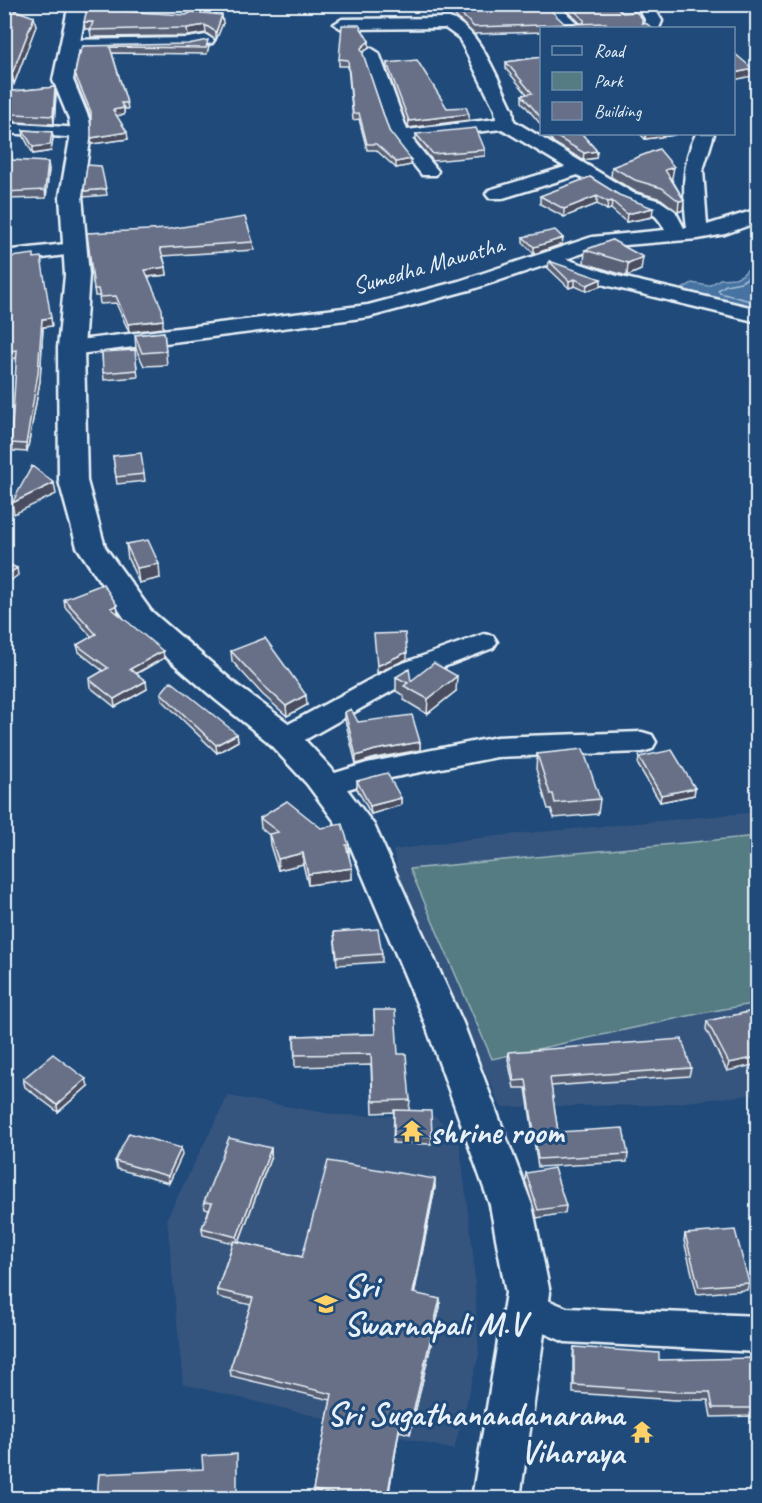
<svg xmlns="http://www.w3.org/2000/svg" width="762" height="1503" font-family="Caveat,sans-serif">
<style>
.built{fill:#35557e}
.green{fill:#557c82;stroke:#9eb6bd;stroke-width:1.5}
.water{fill:#4673a2;stroke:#87a5c4;stroke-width:1.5}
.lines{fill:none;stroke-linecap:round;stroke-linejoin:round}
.shore{stroke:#a7bfd6;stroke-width:1.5}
.minor-casing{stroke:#e8f1f8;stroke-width:5}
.tertiary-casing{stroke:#e8f1f8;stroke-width:5}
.minor{fill:#1f4a7a;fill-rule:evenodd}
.tertiary{fill:#1f4a7a;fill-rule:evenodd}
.wall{fill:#596075;stroke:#e8f1f8;stroke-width:1.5}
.shaded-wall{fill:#484e5f;stroke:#e8f1f8;stroke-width:1.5}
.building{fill:#677088;stroke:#e8f1f8;stroke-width:1.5}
.labels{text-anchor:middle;stroke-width:6;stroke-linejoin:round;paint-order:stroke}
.far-street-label{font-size:24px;fill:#e8f1f8;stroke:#1f4a7a}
.near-poi-label{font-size:33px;font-weight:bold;fill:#e8f1f8;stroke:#1f4a7a;text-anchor:start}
</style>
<rect width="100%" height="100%" fill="#1f4a7a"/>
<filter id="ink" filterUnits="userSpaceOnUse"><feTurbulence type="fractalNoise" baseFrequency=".0167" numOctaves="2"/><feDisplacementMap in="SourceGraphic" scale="12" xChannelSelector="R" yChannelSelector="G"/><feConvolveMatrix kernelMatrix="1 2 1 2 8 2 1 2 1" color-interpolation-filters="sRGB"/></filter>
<g filter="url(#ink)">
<path class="built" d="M757,812V1094L659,1105L501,1107L401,883L393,850L486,837Z
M228,1096L337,1115L435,1116L459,1138L473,1252L479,1355L454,1450L183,1384L167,1218Z"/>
<path class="green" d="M757,836V1003L702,1013L492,1059L410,869Z"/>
<path class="water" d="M752,265L757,266V308L754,309L682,289L692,283L709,286L720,279L735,278L742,275Z"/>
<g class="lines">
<path class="shore" d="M758,271L741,282L726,285L718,290L720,293L758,303"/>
<g class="minor-casing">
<path id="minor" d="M539,4H557L582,28H565Z
M636,4H652L662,21L659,28H643L646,21Z
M449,18C479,26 499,83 513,110L514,121L633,193L660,201L675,211L684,228H687C683,195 681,164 696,134H714L703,170L707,225L758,209V222L725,234L698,239L601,247L566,259L617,276L758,309V322L605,285L546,265L473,289L369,317L71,355L63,353L60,348L63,343L71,341L368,305L459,281L592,237L665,230C654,206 639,210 619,201C604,194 591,184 578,175L503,198H489L486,194L489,190L565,167L502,129L412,139L438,171L436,175H422L391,137L363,53L371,48L379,53L407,130L496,119L495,110L459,38L445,28L342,29L334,24L342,19Z
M206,35L214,40L212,43L188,48L68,50L60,45L68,40L188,38Z
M4,123L81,128L87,129L90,133L87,137L81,138L4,133Z
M74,243L81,245L84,249L81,253L4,263V251Z
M484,634L493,636L497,642L493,648L415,678L294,746L284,749L274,746L270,739L274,732L395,666Z
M642,732L652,735L656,742L652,749L642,752L497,757L370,782L326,796L316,793L311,786L316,779L367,763L497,737Z
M526,1291L567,1308L758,1316V1352L565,1342L513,1320L507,1308L513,1296Z"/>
</g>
<g class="tertiary-casing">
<path id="tertiary" d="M69,4H87L73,80L89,119L91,133L82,196L89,275L84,348L87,481L105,547L151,611L238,686L291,725L331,768L374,825L463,1023L532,1205L550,1293L520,1498H472L506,1293L490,1205L425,1023L347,838L307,784L267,741L216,700L129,625L77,547L59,481L58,348L65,275L60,196L71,133L69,119L53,80Z"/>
</g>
<use href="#minor" class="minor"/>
<use href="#tertiary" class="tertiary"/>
</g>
<path class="wall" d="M110,4H176L174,8Z
M451,4L480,6L564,23H580L561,4H612L623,13L652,28H542V32L474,34L450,11Z
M4,9L34,17L36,26L14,84L4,69Z
M84,22L223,23L216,40L206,33L188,36L91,37L90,29H85Z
M369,41V47L362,52L389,131L411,165L396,168L376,150H367L359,119L353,120L348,66H339V59Z
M83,46H209L207,54L112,53L127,103L128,109H124V115H116L128,139L92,144L91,117L75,80V74Z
M542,57V126L522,102V95L527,94L506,69V62Z
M387,63L447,108L469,120L408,128L387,69Z
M55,87L56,94L54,124L16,122L4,101V92Z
M23,130L52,132L53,138L51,151L33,154L24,137Z
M4,134L10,136L12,160L49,169L46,198L4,199Z
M416,134L485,150V156L433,161L416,141Z
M547,134H582L597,151L596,158L583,160L554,143Z
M640,134H674V135L645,139Z
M612,167L672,178H671L684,200L683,210L678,212L661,199L634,191L611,177Z
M590,177L652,217L626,222L611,209L607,210L597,204L564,217L540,204V196Z
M106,189L107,195L84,197V191Z
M87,233L253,242L254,250L163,256L166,267L167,275L148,277L163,328L129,332L116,303L100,304L99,296H95Z
M523,237L563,238L562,244L534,254L523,243Z
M612,240L641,270L627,276L584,263L585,250Z
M4,258L52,326L43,327L40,381L27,452L13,451L11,443L17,358L4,360Z
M549,261L601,286L586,291L575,286L569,288L548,268Z
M164,332L167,365L144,366L136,349L135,335Z
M135,350L138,377L104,380L102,352Z
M113,456L144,474L145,481L117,484Z
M126,544L160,578L139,583L128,559Z
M64,599L117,605L118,613H117L164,658L136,674L147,689L115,707L90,687L89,679L103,671L79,652L77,645L92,637L65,607Z
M231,651L307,705L287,716L263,695L232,661Z
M396,677L411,681L456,691L427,714L404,700V696L396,691Z
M161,693L237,734L238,741L217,753L162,700Z
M345,712L358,722L420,742V750L375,758L356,764L345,720Z
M537,754L600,799L598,814L554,818L551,809H548L536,769Z
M639,757L695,788L694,795L660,802L638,765Z
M357,781L401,798V805L371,814L357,789Z
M260,818L349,855L352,879L308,885L303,864L278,870L270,845L269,835L261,828Z
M334,932L382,954V962L337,965Z
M374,1010L398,1054L410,1100L409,1110L432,1136L431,1144L393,1143L394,1112L373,1113L371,1065L295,1067L294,1036L375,1034Z
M758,1010L727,1071L706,1029L707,1021Z
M509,1052L691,1068L689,1076L551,1086L558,1132L628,1154L627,1162L538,1167L526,1088H514L508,1059Z
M23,1079L88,1086L58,1112L25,1087Z
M271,1148V1156L239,1242L302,1257L435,1187L414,1294L440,1299V1307L410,1434L399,1431L388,1498H319L313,1497V1490L331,1400L231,1376L230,1369L251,1305L218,1297L217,1290L233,1243L203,1235L202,1228L209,1210L205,1209L204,1202Z
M182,1155L169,1183L117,1169L115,1161Z
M526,1173L566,1206L565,1213L537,1218L525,1180Z
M685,1234L749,1283L747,1290L697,1294L684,1241Z
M574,1347L758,1375V1419L756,1416L711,1417L708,1400H675L573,1393V1356Z"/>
<path class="shaded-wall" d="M222,15L223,23L216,40V32Z
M34,17L36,26L14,84L12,74Z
M205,25L206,33L188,36L187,28Z
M369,41V47L361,54V48Z
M753,69L752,76L734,80V73Z
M55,87L56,94L54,124L53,116Z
M124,108V115L113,116V110Z
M469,114V120L408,128L409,121Z
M52,132L53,138L51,151L33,154V147Z
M127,132L128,139L92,144L91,138Z
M646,134H674V135L645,139Z
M597,151L596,158L583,160L584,153Z
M411,159V165L396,168V162Z
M48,162L49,169L46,198L45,190Z
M674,167L672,178L664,180L665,170Z
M597,196V204L564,217V209Z
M684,200L683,210L678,212L679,201Z
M612,201L611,209L607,210L608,202Z
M653,208L652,217L626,222L627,214Z
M563,238L562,244L534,254V247Z
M643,257L641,270L627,276L628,263Z
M166,267L167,275L145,277V270Z
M575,279V286L569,288V281Z
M601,279V286L586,291L587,285Z
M51,318L52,326L43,327L40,381L27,452L26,444L42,319Z
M163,320V328L129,332L128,324Z
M54,483L56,494L14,514L12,503Z
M159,564L160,578L139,583L137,568Z
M17,568L18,575L4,586V577Z
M117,605L118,613L112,616L111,608Z
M163,651L164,658L131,676L130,669Z
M407,652V659L377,673V666Z
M457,676L456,691L427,714L428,699Z
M146,681L147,689L115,707L114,699Z
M306,695L307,705L287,716L286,706Z
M237,734L238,741L217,753L216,745Z
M420,742V750L375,758L356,764V756L375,750Z
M695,788L694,795L660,802L661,795Z
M401,798V805L371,814L370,806Z
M346,845H349V855Z
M303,853V864L278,870V859Z
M352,868V879L308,885V874Z
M758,1057V1064L727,1071L729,1063Z
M86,1079L88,1086L58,1112L57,1105Z
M181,1148L182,1155L169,1183L168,1176Z
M271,1148V1156L238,1244L237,1237Z
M435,1179V1187L413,1301V1293Z
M440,1299V1307L410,1434V1426Z
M400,1424L399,1431L388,1498H387Z"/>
<path class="building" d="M451,4L480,6V4H544L564,23H584V20L568,4H612L623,13L636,12L642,18V23L647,24L652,28H607L606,23L474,27Z
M9,8L34,17L12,74L4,62V9Z
M87,9L186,15L192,12L222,15L216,32L205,25L187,28L90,30L93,22H84Z
M342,25H359L369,41L361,48L389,131L411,159L396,162L376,144H367L359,113L353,114L348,60L339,59Z
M208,40L206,48L110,47L127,103H121L124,108L113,110L127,132L91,138V112L75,74L78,58L83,46L188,44Z
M734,53L753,69L734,73Z
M542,57V119L522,95L532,93L506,62Z
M417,60L447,108L466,107L469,114L409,121L387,63Z
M55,87L53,116L14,114L4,96V92Z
M476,128L485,150L433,154L416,134Z
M23,130L52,132L50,145L33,147Z
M4,134L10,136L11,160L48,162L45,190L4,192Z
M553,134H582L597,151L584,153L555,136Z
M659,149L674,167L665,170L684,200L679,201L662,188L635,180L612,167Z
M87,165L101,166L106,189L84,191Z
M590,177L619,195L653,208L627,214L612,201L608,202L597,196L564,209L540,196Z
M245,217L253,242L160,248L166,267L145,270L162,309L163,320L128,324L116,296L100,297L98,289H94L87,233L169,229Z
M555,230L563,238L534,247L523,237Z
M612,240L643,257L628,263L585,250Z
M34,254V258L41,257L51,318L42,319L38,373L26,444L11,443L17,350L4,352V258Z
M549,261L601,279L587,285L575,279L569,281Z
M164,332L166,351L142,353L135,335Z
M135,350L137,370L103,373L102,352Z
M141,453L144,474L116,477L113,456Z
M32,466L54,483L12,503Z
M148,540L159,564L137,568L126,544Z
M4,562L17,568L4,577Z
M103,584L117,605L111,608L163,651L130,669L146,681L114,699L89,679L108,668L77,645L96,634L64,599Z
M405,633L407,652L377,666L374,634Z
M265,638L306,695L286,706L263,685L231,651Z
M434,663L457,676L428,699L404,686L408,683L396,677L409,669L411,681Z
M171,681L237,734L216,745L161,693Z
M351,709L358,722L412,715L420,742L375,750L356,756L345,712Z
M583,749L600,799L555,803L553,794H550L537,754Z
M672,750L695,788L661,795L639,757Z
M387,773L401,798L370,806L357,781Z
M287,801L321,828L342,824L349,845H346L352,868L308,874L303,853L278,859L269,834L278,832L260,818Z
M378,929L382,954L337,957L334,932Z
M374,1010H395L398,1054H406L410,1100L373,1101L371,1054L295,1055L294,1036L375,1034Z
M758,1010V1057L729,1063L707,1021Z
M682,1039L691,1068L550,1078L558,1132L623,1128L628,1154L538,1159L526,1080L514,1081L509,1052Z
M53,1054L86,1079L57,1105L23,1079Z
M394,1110L431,1111L432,1136H394Z
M129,1133L181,1148L168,1176L115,1161Z
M229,1138L271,1148L237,1237L202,1228L212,1203L204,1202Z
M328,1161L435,1179L413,1293L440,1299L410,1426L400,1424L387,1498H359L313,1490L332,1394L230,1369L253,1298L217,1290L234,1241L302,1257Z
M554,1168L566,1206L538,1210L526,1173Z
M735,1230L749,1283L699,1287L685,1234Z
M574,1347L659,1353V1360L754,1358L758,1375V1408H713L710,1392H677L574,1385Z
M237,1454V1498H97L99,1474L203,1469L202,1456Z"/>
</g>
<defs>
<g id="temple-bare" transform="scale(1.8)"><path d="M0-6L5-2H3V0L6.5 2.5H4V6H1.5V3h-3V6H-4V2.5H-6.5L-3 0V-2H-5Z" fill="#ffd166" stroke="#1f4a7a" stroke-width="2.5" paint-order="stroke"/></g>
<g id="school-bare" transform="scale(1.8)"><path d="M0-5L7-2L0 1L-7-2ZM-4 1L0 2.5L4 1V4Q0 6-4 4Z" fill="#ffd166" stroke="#1f4a7a" stroke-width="2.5" paint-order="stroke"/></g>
</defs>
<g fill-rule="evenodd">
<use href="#temple-bare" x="412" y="1131"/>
<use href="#school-bare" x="326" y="1304"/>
<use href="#temple-bare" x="642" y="1432"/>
</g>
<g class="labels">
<g class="far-street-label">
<text transform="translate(428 265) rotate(-16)" y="8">Sumedha Mawatha</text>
</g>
<g class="near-poi-label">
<text x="430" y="1143">shrine room</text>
<text x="344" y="1297">Sri<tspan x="344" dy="38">Swarnapali M.V</tspan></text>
<text x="624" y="1425" text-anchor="end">Sri Sugathanandanarama<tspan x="624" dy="38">Viharaya</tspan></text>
</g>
</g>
<rect width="762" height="1503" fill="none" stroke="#1f4a7a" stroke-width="24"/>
<rect x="12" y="12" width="738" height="1479" fill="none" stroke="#e8f1f8" stroke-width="2" filter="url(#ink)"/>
<rect x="540" y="27" width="195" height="108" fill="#1f4a7a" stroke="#6f8dac" stroke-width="1.5"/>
<rect x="552" y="46" width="30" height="9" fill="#1f4a7a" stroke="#6f8dac" stroke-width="1.5"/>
<text x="594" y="57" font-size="18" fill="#e8f1f8">Road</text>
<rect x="552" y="72" width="30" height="18" fill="#557c82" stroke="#6f8dac" stroke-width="1.5"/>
<text x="594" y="87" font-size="18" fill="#e8f1f8">Park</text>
<rect x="552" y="102" width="30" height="18" fill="#677088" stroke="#6f8dac" stroke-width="1.5"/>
<text x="594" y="117" font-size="18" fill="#e8f1f8">Building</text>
</svg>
